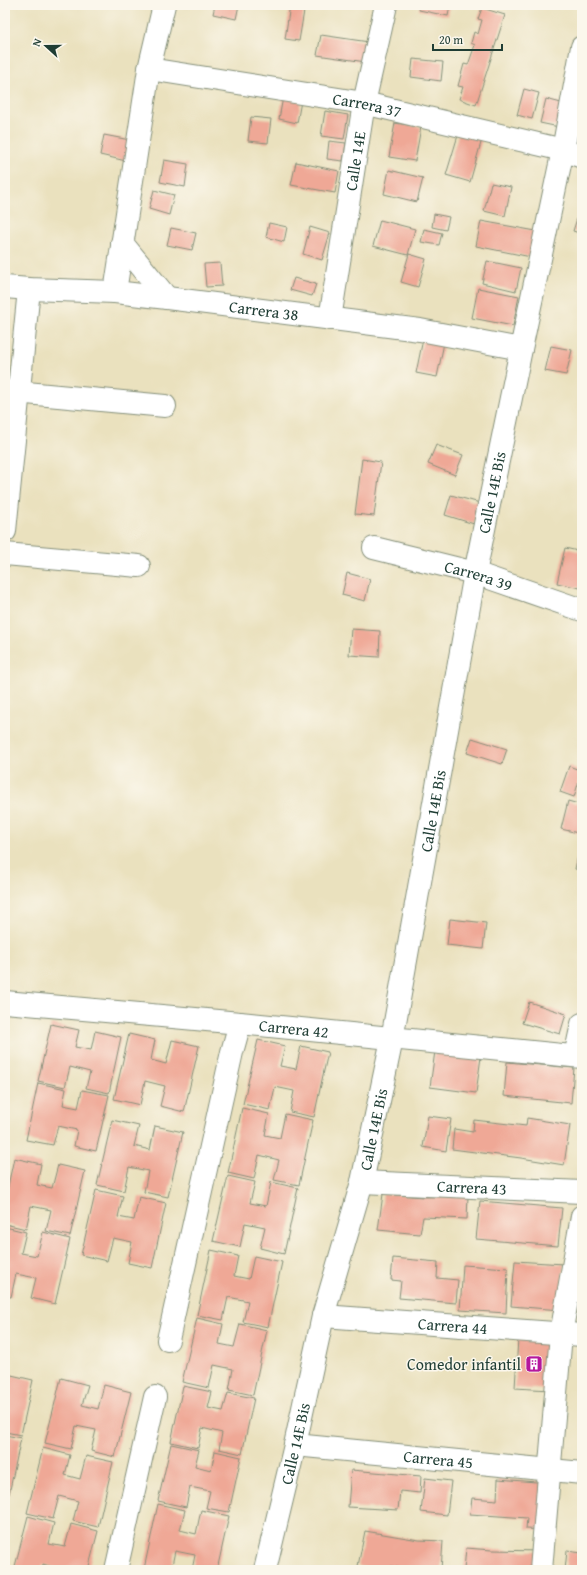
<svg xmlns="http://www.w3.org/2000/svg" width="587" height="1575" font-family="'Gentium Book Plus',serif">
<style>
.building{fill:#efa896}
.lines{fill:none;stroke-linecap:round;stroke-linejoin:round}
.street-casing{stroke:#848f79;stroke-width:24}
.street{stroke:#fff;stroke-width:22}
.labels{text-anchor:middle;stroke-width:3;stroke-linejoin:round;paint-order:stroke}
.street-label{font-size:16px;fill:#1f3d34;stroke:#fbf7ec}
.poi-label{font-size:16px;fill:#1f3d34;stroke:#fbf7ec;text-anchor:end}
</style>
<rect width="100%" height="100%" fill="#fbf7ec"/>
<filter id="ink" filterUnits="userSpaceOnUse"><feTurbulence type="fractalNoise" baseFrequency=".025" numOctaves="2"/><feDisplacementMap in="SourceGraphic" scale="8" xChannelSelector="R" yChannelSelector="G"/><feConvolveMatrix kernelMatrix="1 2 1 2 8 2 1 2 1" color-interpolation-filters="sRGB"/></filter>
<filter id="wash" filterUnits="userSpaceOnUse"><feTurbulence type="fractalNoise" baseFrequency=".012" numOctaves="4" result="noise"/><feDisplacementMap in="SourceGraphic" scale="16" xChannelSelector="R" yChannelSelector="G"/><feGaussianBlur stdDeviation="0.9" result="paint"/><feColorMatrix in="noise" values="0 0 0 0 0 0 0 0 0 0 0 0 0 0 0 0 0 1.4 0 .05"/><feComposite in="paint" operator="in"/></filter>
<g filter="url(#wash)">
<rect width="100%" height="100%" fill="#eae1be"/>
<g id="blocks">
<path class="building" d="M215,5H239L236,19L213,14Z
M290,5H305L299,41L285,39Z
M420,5H450L448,16L419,10Z
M482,8L505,15L476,105L459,99L463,87L458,86L464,64L468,65L475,45L471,43L474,32L478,34L482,20L478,19Z
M321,35L369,42L366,62L317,55Z
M413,59L443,62L441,81L411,77Z
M524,89L539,93L532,119L517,115Z
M283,97L301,101L297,123L279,119Z
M546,99L565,104L559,127L540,123Z
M325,111L348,115L344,139L321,136Z
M251,117L271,119L268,143L248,141Z
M395,123L421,127L415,161L389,157Z
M459,132L482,139L470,182L446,175Z
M104,135L130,140L126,161L100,155Z
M329,141L346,143L343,161L327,159Z
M164,160L188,164L185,187L160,182Z
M296,162L339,171L335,193L291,185Z
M389,170L423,178L417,202L384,194Z
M491,183L511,187L505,216L484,211Z
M154,190L174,195L169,215L149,209Z
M580,209L582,210V234L573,231Z
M434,214L449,217L446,230L432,227Z
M380,220L415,229L408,255L373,246Z
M481,221L536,231L531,257L476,246Z
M269,223L287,227L284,242L266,237Z
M310,227L330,233L322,260L303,254Z
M171,228L196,233L192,250L167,245Z
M424,229L442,233L439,245L421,242Z
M409,254L426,259L418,287L401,282Z
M487,261L521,268L516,291L482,283Z
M220,263L222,286L206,287L204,264Z
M294,278L316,284L312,296L290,290Z
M478,288L519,296L513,326L472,318Z
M423,339L444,343L437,377L416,373Z
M551,346L572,350L566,375L545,371Z
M436,445L463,455L455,475L428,464Z
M362,459L381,462L374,516L355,514Z
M451,495L480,503L474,524L445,515Z
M565,548L582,552V579L580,588L557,583Z
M347,573L370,579L365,601L342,595Z
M351,629L380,631L379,657L349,655Z
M472,738L507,749L502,764L467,753Z
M569,766L582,771L574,797L560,792Z
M568,801L582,805V834L561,829Z
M581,842L582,843V871L575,869Z
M450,919L486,923L483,949L447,945Z
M529,1002L566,1014L560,1034L522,1023Z
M51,1024L79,1030L75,1047L91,1050L95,1031L121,1037L109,1093L86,1088L90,1072L70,1067L65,1087L38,1081Z
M129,1034L155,1040L151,1060L166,1064L172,1040L199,1046L184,1112L160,1106L165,1086L145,1081L140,1105L114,1099Z
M258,1040L285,1046L280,1066L296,1069L301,1046L328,1052L314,1117L290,1112L294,1091L275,1087L270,1110L243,1104Z
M435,1051L481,1057L476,1093L430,1087Z
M507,1062L574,1068L571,1103L504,1096Z
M38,1083L66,1089L63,1105L78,1108L82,1090L109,1095L96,1151L74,1146L77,1130L58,1126L53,1145L26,1140Z
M242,1108L269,1114L265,1135L280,1138L285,1114L313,1120L299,1185L274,1180L279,1160L259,1155L254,1179L228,1173Z
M428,1116L451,1119L446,1151L423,1147Z
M527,1118L570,1125L564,1165L521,1158L452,1149L454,1129L473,1132L474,1120L526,1126Z
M112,1120L139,1126L134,1146L150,1150L155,1126L183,1132L168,1197L144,1192L148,1171L129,1167L124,1191L97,1185Z
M14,1158L41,1164L37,1185L52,1188L58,1165L85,1171L70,1236L46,1231L51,1210L31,1206L26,1229L5,1224V1200Z
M228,1176L255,1182L250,1203L266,1206L271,1182L298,1188L284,1254L260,1248L265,1227L245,1223L240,1247L213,1241Z
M96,1190L123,1196L118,1217L134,1220L139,1197L166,1203L152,1268L128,1263L132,1242L113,1238L107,1261L81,1255Z
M383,1194L424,1197L468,1196L467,1219L423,1217L420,1234L378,1230Z
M480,1201L562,1208L558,1246L476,1239Z
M5,1227L26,1232L21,1253L37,1256L43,1232L70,1239L55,1304L31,1298L36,1278L16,1274L11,1297L5,1296Z
M211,1250L238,1256L234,1276L249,1279L254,1256L282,1262L268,1327L243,1322L248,1301L228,1297L223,1320L197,1315Z
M393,1258L438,1262L437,1278L458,1280L456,1303L399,1298L401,1281L391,1280Z
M515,1261L564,1264L560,1310L511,1306Z
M463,1265L508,1268L506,1313L460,1310Z
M197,1318L223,1324L219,1344L234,1347L240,1324L267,1330L253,1395L229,1390L233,1369L214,1365L209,1388L182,1382Z
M518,1338L553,1340L550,1390L515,1388Z
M7,1374L33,1380L21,1435L5,1432V1383Z
M61,1378L88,1385L82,1405L98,1409L104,1385L131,1392L115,1457L91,1451L96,1430L76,1426L71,1449L45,1443Z
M183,1386L212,1392L208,1408L223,1411L228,1393L254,1398L242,1454L219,1449L222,1433L202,1428L198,1448L171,1442Z
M5,1435L21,1438L9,1494L5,1493Z
M171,1444L199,1450L195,1466L211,1470L215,1451L241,1457L229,1512L206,1508L210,1491L190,1487L186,1507L158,1501Z
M43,1448L70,1455L65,1475L80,1479L86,1456L113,1462L98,1527L73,1521L78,1501L59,1496L53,1519L27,1513Z
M351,1470L421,1476L420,1493L400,1491L398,1510L348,1507Z
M425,1478L451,1481L447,1515L421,1512Z
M498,1479L549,1483L546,1530L526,1529L527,1518L470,1514L472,1498L497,1500Z
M158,1504L185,1510L180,1530L196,1534L201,1510L229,1516L217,1570H192L195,1555L175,1551L171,1570L144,1569Z
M28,1516L54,1523L49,1544L65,1547L71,1524L98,1531L88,1570H62L43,1564L42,1570H14Z
M365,1531L419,1540L443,1541L441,1570H411L391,1566L390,1570H379L358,1566Z
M466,1548L492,1550L538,1551L537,1570H464Z
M567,1551L582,1553V1570H565Z"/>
</g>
</g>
<g filter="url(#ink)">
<use href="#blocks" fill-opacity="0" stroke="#848f79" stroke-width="1"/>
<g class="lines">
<g class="street-casing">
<g id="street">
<path id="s1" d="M149,69L364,103L563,150L582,157"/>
<path d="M122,243L167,298"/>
<path id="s2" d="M5,287L29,289L115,292L167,298L420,330L521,349"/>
<path d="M115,292L149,69L164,5"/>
<path id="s3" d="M330,319L364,103L386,5"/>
<path d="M5,391L165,406"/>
<path d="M5,531L29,289"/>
<path id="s4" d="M374,548L475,573L582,610"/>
<path d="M5,554L139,566"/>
<path id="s5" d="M5,1002L240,1023L582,1057"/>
<path d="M575,1056L582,1024"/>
<path id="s6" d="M362,1182L582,1192"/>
<path id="s7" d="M323,1316L582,1335"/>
<path d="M168,1340L232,1052L240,1023"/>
<path id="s8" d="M295,1445L582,1473"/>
<path d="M116,1570L155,1397"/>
<path id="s9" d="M265,1570L295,1445L323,1316L362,1182L392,1039L475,573L521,349L563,150L582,47"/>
<path d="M541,1570L561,1334L582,1216"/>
</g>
</g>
<use href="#street" class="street"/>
</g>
</g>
<defs>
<g id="building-square" transform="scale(0.9)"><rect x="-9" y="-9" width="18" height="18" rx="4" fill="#b5179e" stroke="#fbf7ec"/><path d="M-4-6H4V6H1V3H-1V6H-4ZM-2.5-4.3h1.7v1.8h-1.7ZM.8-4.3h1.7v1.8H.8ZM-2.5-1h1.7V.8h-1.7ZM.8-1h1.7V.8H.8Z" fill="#fff"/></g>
</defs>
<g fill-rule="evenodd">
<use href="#building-square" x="534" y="1364"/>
</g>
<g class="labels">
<g class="street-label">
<text dy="6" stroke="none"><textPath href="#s1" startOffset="221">Carrera 37</textPath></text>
<text dy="6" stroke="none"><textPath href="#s3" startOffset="160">Calle 14E</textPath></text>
<text dy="6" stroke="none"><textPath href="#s2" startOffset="260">Carrera 38</textPath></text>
<text dy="6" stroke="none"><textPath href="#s9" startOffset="1102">Calle 14E Bis</textPath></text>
<text dy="6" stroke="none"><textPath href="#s4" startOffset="108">Carrera 39</textPath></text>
<text dy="6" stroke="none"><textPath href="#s9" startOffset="778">Calle 14E Bis</textPath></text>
<text dy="6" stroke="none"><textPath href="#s5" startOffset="290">Carrera 42</textPath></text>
<text dy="6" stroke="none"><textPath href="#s9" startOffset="454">Calle 14E Bis</textPath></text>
<text dy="6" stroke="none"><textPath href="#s6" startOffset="110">Carrera 43</textPath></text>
<text dy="6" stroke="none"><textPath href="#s7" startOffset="130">Carrera 44</textPath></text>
<text dy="6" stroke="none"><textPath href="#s9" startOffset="130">Calle 14E Bis</textPath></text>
<text dy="6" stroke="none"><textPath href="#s8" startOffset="144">Carrera 45</textPath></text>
</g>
<g class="poi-label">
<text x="521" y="1370">Comedor infantil</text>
</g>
</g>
<rect width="587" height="1575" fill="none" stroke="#fbf7ec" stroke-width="20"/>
<g transform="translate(46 46) rotate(291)" stroke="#fbf7ec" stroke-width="3" paint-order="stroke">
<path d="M0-3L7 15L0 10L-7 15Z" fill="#1f3d34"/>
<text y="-6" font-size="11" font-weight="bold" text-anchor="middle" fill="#1f3d34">N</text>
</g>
<path d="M433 44v6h69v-6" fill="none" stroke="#1f3d34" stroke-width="2"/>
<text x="439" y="44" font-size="12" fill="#1f3d34" stroke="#fbf7ec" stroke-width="3" paint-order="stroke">20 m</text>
</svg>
